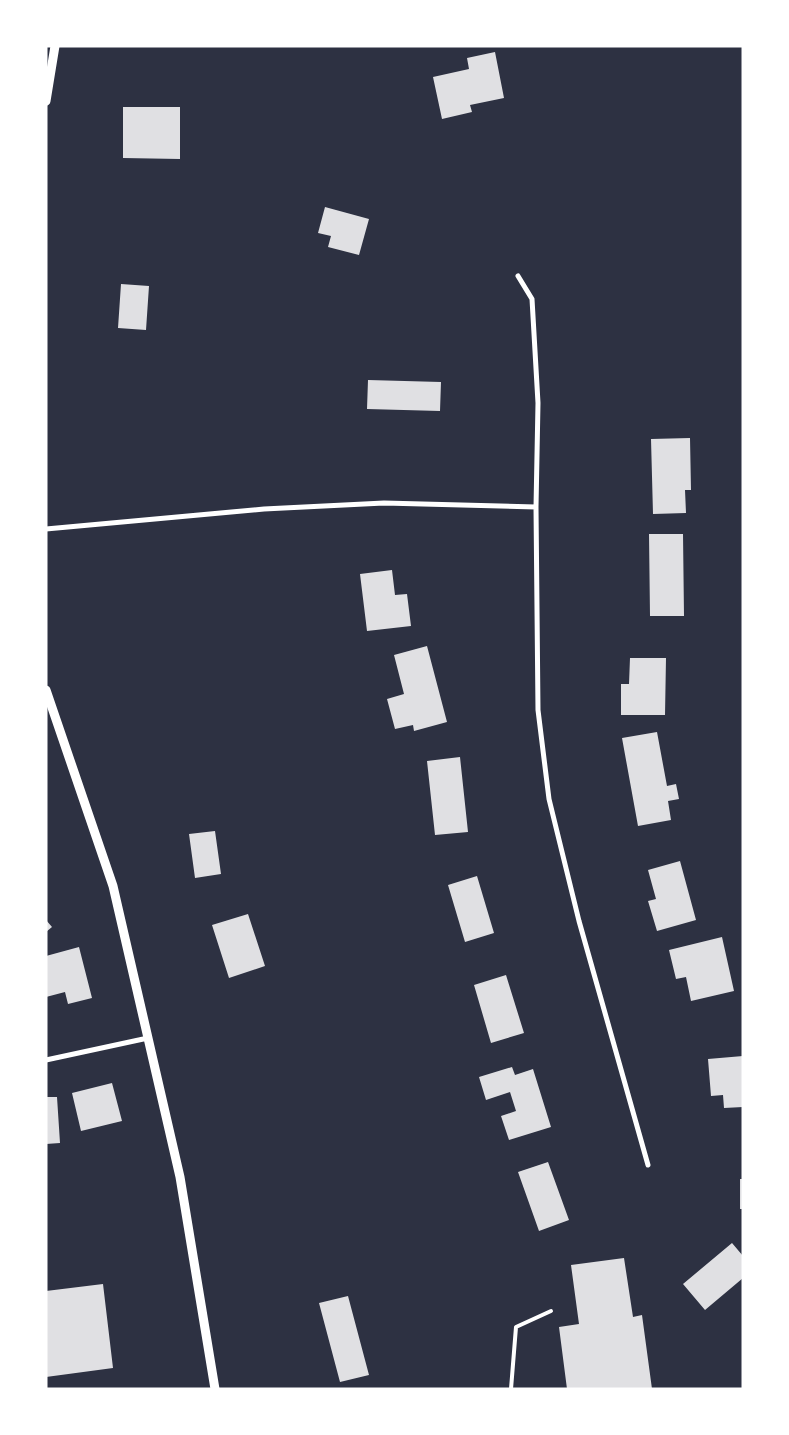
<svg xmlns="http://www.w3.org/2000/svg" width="789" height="1435" font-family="'Asap Condensed',sans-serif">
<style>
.building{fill:#e0e0e3}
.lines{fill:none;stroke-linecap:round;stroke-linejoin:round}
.service{stroke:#fff;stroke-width:4}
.minor{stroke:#fff;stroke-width:5}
.tertiary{stroke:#fff;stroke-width:9}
</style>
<rect width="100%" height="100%" fill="#2d3142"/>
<path class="building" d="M495,52L504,98L470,105L472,112L442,119L433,77L469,69L467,58Z
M123,107H180V159L123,158Z
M325,207L369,219L359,255L328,247L331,236L318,233Z
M121,284L149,286L146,330L118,328Z
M368,380L441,382L440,411L367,409Z
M690,438L691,490H685L686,513L653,514L651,439Z
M649,534H683L684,616H650Z
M392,570L395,595L407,594L411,626L367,631L360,574Z
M427,646L447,722L414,731L413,725L395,729L387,699L404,694L394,655Z
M630,658H666L665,715H621V684H629Z
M657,732L667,786L676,784L679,799L668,801L671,820L638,826L622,738Z
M460,757L468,832L435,835L427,761Z
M215,831L221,874L195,878L189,834Z
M680,861L696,920L657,931L648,901L656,899L648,870Z
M477,876L494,933L465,942L448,885Z
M248,914L265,966L229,978L212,925Z
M46,920L52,927L46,932Z
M722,937L734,991L691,1001L686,977L676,979L669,950Z
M79,947L92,998L68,1004L65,992L46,997V956Z
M506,975L524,1033L491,1043L474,985Z
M743,1056V1107L724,1108L723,1095L711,1096L708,1059Z
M512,1067L515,1075L533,1069L551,1127L509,1140L501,1116L516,1111L510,1092L486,1100L479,1077Z
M112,1083L122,1121L81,1131L72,1093Z
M46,1097H57L60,1143L46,1144Z
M548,1162L569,1220L539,1231L518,1172Z
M740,1179H743V1209H740Z
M732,1243L743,1256V1278L705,1310L683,1284Z
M624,1258L633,1317L642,1315L652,1389H567L559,1327L579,1324L571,1265Z
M103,1284L113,1368L46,1377V1291Z
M348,1296L369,1375L340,1382L319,1303Z"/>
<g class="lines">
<path class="service" d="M511,1389L516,1327L551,1311"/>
<path class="minor" d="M518,276L532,299L538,403L536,507L538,710L549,799L579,921L648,1165
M46,529L264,509L384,503L536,507
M46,1060L148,1038"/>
<path class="tertiary" d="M46,101L55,46
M46,690L113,886L180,1177L215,1389"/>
</g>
<rect width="789" height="1435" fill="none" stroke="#ffffff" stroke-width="95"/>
</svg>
